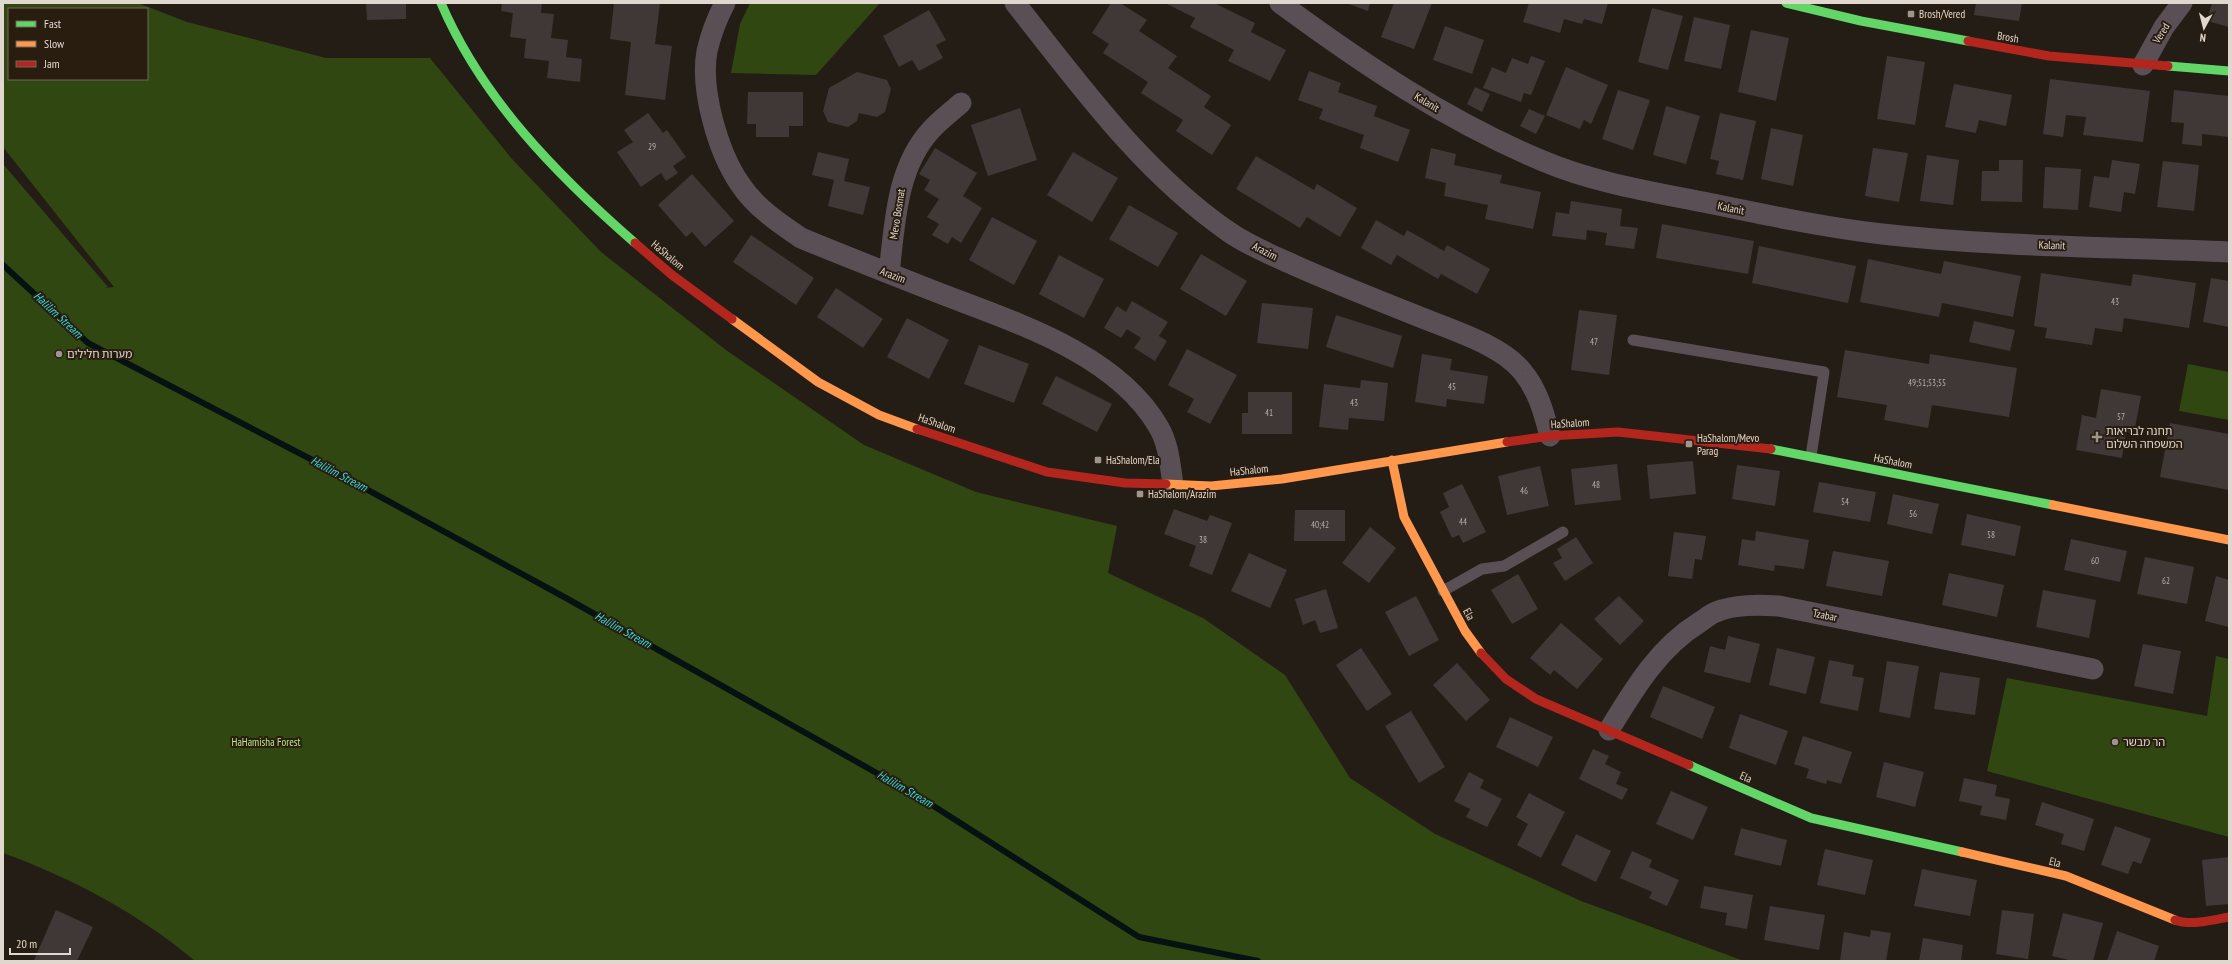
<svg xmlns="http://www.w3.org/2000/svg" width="2232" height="964" font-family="'PT Sans Narrow','Noto Sans Hebrew',sans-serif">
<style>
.green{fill:#314711;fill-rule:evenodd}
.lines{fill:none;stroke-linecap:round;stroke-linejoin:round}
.stream{stroke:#061111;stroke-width:6}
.building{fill:#3f3837}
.lane{stroke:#5b4f56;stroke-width:11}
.street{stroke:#5b4f56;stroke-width:21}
.fast{stroke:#63d668;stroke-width:9}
.slow{stroke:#ff974d;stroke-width:9}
.jam{stroke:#b3261e;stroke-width:9}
.poi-dot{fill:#9e968e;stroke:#291d10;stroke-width:1.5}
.labels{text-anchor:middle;stroke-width:4;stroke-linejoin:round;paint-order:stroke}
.number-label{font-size:9px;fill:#b8afa9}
.poi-label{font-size:11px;fill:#e0d7cf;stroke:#291d10;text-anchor:start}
.street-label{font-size:11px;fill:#e0d7cf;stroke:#291d10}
.park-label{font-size:11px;fill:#bae889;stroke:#291d10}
.water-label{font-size:12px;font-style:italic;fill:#2fdedf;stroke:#291d10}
</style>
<rect width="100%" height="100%" fill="#231d16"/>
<path class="green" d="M3,3H138L187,22L326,58H430L512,159L601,252L726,350L864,445L976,492L1117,526L1108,573L1203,618L1285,675L1350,778L1435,834L1581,901L1744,961H195C138,913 72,878 3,853V164L108,287L105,288L114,287L3,147ZM9,9H147V79H9Z
M750,3H880L816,75L731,73L740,24Z
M2188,364L2229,372V420L2179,411Z
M2216,656L2229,659V837L1987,771L2007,678L2207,716Z"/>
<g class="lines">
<path class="stream" d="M3,265L88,343L322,465L566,598L921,798L1139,937L1258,961"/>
</g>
<path class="building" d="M366,3H406V19L367,20Z
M502,3H542L541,13L554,14L551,38L568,40L566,57L582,59L580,82L547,78L549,61L524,58L526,39L510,37L513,13L501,11Z
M614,3H660L655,44L672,46L665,100L625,95L631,42L610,39Z
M1111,3H1120L1147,20L1139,31L1177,56L1168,68L1211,96L1204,107L1231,125L1212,155L1176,131L1183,120L1141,93L1148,82L1103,53L1109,44L1092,33Z
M1165,3H1214L1255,23L1251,32L1286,50L1270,81L1228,61L1234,50L1190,27L1195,18Z
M1346,3H1370L1368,11Z
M1394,3H1432L1414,49L1381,37Z
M1529,3H1608L1602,24L1584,19L1582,24L1564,19L1560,33L1523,22Z
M1976,3H2022L2019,21L1974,15Z
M2212,3H2229V27L2207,21Z
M1652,8L1683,16L1668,70L1638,62Z
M929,10L946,40L936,45L943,58L919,71L912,60L899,67L883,36Z
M1694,17L1730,25L1721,69L1684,61Z
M1445,26L1484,40L1472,74L1433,60Z
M1751,30L1789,38L1776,101L1738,92Z
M1531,56L1545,61L1531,95L1524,93L1521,102L1483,88L1492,67L1506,73L1512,58L1528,64Z
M1887,56L1925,62L1915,125L1877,119Z
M1566,67L1608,85L1591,124L1584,120L1580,129L1546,115Z
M1309,71L1341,83L1338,92L1377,106L1374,116L1410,130L1398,162L1360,148L1364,135L1319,119L1323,109L1298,100Z
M857,72L887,80L891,89L885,112L877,117L859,113L857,121L848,127L828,122L823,111L829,88Z
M2050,79L2150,91L2143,142L2083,135L2086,117L2066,115L2063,137L2043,134Z
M1954,84L2012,95L2006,126L1979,120L1976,133L1945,127Z
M1475,87L1490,94L1482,112L1467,104Z
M1618,90L1650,100L1633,150L1602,139Z
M2174,90L2229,96V137L2202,134V146L2182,144L2184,123L2171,122Z
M748,92H803V126H789V137H756V124H747Z
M1666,106L1700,116L1686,164L1653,155Z
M1020,108L1037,160L988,176L971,125Z
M1529,109L1545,116L1536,134L1520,126Z
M648,113L663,133L667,130L686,157L673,166L678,173L666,181L661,173L641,187L617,152L633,142L624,130Z
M1720,113L1756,121L1743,180L1716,174L1719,161L1710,159Z
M1771,128L1803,135L1793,186L1761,179Z
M935,148L977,173L963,196L982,208L961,243L952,237L948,244L932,235L939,224L927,217L939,199L924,190L930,180L919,174Z
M1431,148L1456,154L1454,165L1502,175L1500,183L1541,192L1533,229L1485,219L1488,205L1444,196L1446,183L1425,178Z
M1873,148L1908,153L1899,202L1865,196Z
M818,152L849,159L844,181L870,187L863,215L828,206L834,180L812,175Z
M1073,152L1118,178L1092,222L1047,195Z
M1927,155L1959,160L1953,205L1920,201Z
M1256,156L1314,190L1317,184L1357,208L1340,237L1307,217L1300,228L1236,189Z
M1999,160H2023L2022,202L1981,201L1982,171H1999Z
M2112,160L2140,164L2135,194L2124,192L2121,212L2089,207L2094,176L2109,178Z
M2163,161L2199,165L2194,211L2157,207Z
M2045,167L2081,169L2078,210L2043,208Z
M692,174L734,221L705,247L692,232L686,237L658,205Z
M1571,201L1622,209L1620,226L1638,228L1634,249L1605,245L1607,233L1587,230L1586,240L1552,236L1556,212L1569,214Z
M1129,205L1178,233L1158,267L1109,239Z
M992,217L1037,241L1014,285L969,260Z
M1376,220L1404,236L1407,230L1444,251L1447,245L1490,269L1477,294L1441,274L1438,279L1397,255L1391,265L1361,248Z
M1662,224L1754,241L1748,274L1656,258Z
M751,235L814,278L796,305L733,262Z
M1759,246L1856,266L1848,303L1752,283Z
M1201,254L1247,281L1226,316L1180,289Z
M1059,255L1104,279L1084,318L1039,294Z
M1868,259L1941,274L1944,261L2021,276L2013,317L1942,303L1939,317L1860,302Z
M2041,273L2131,286L2133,274L2196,283L2189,328L2124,318L2122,332L2095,328L2092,345L2045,338L2047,328L2034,326Z
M2211,278L2229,281V327L2203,322Z
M836,288L883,319L863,348L817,317Z
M1132,301L1168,322L1159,336L1167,341L1155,361L1134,348L1141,338L1127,329L1121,338L1104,328L1117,306L1126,312Z
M1262,303L1313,308L1308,349L1257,343Z
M1579,310L1617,315L1609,375L1571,370Z
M1336,315L1402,336L1393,368L1326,347Z
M907,318L949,340L929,379L887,357Z
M1974,321L2015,330L2010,351L1969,342Z
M979,345L1029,364L1014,403L964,384Z
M1187,349L1237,375L1210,424L1187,412L1194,399L1168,385Z
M1845,350L1929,364L1930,354L2017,368L2009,417L1932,405L1928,428L1884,420L1887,405L1837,397Z
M1422,354L1452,359L1450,370L1488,376L1484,404L1447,399L1446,407L1415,402Z
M1056,376L1112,404L1097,432L1042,404Z
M1361,380L1388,383L1384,421L1349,418L1348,430L1319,427L1324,384L1360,388Z
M2101,389L2141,396L2134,433L2126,432L2122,458L2076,450L2082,415L2096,418Z
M1248,392H1292V434H1242V413H1248Z
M2170,423L2229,434V490L2160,477Z
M1693,461L1696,494L1650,499L1647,465Z
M1617,464L1621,500L1575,505L1571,469Z
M1737,465L1780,471L1775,506L1732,499Z
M1540,466L1549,506L1507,515L1498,476Z
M1819,482L1876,492L1870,522L1813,512Z
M1462,484L1486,532L1463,543L1459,535L1452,538L1440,512L1449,507L1443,493Z
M1893,494L1939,504L1932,534L1887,524Z
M1174,509L1207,521L1210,515L1232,523L1212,575L1189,566L1196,546L1164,534Z
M1295,510H1345V541H1294Z
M1967,514L2021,526L2015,556L1961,545Z
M1370,527L1396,548L1369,583L1342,563Z
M1756,531L1809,540L1804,569L1775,565L1774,571L1738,565L1742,539L1755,541Z
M1674,532L1706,536L1702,560L1695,559L1692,579L1668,576Z
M1576,537L1593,563L1565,581L1553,563L1562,558L1557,549Z
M2071,539L2127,551L2120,582L2064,570Z
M1833,551L1889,561L1882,596L1826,586Z
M1249,553L1287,570L1270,608L1231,591Z
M2145,557L2194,567L2187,604L2137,594Z
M1949,573L2004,585L1997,617L1942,605Z
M1518,574L1538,609L1512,624L1491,590Z
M2216,576L2229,580V627L2205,621Z
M1326,589L1338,628L1320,633L1315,620L1303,625L1295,599Z
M2043,590L2096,600L2089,638L2036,627Z
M1416,596L1439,640L1409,656L1385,612Z
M1619,596L1644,621L1620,645L1594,619Z
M1561,623L1603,659L1577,689L1554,670L1550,675L1530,658Z
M1728,636L1760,644L1750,683L1704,672L1710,646L1725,650Z
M2143,644L2181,651L2173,694L2134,686Z
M1361,648L1392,694L1367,711L1336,665Z
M1777,648L1815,657L1806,694L1769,685Z
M1829,660L1854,665L1852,676L1864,678L1858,711L1820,703Z
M1887,661L1919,666L1910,718L1879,712Z
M1457,663L1490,700L1466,721L1433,685Z
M1940,672L1980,678L1975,715L1934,709Z
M1663,686L1715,707L1702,739L1650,717Z
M1411,711L1445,767L1419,783L1385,726Z
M1740,714L1788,731L1776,765L1729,748Z
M1510,717L1553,737L1538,767L1496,747Z
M1803,736L1852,752L1841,784L1827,780L1826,784L1806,778L1809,769L1794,764Z
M1593,749L1609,756L1605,764L1621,772L1616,784L1628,789L1622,800L1579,779Z
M1884,762L1924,772L1915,807L1876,797Z
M1469,772L1484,780L1480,788L1502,799L1487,827L1466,817L1470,809L1454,801Z
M1964,778L1997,785L1995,796L2010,799L2006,820L1980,815L1982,806L1959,801Z
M1671,791L1708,807L1693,840L1656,824Z
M1529,793L1565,812L1541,858L1517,845L1528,824L1516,817Z
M2042,802L2094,819L2084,851L2061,844L2064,834L2035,825Z
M2115,826L2151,839L2141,864L2133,861L2128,874L2101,865Z
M1741,828L1787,840L1781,866L1734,855Z
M1576,834L1611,851L1596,882L1561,865Z
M1825,849L1873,860L1865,895L1817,885Z
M1632,851L1652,860L1649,867L1679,880L1667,906L1649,898L1652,892L1620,878Z
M2229,857V904L2206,906L2202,860Z
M1922,869L1977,880L1970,916L1914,906Z
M1704,886L1753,895L1747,929L1725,925L1727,913L1700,908Z
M1770,906L1825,915L1819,950L1764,940Z
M56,910L93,927L77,961L34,960Z
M2002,910L2034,914L2028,959L1996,954Z
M2063,913L2103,923L2093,961H2073L2052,956Z
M1871,930L1891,933L1886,961H1840L1844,932L1870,937Z
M2117,931L2159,946L2154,961H2107Z
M1923,938L1963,945L1961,961H1919Z"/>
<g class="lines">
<path class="lane" d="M1633,340L1824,372L1811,456
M1443,591L1482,569L1504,566L1563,532"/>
<path class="street" d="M725,3C717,18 711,34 707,51C700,90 718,152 740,184C755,207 779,223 801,238C847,257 893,275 939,293C1014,322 1115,353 1158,426C1169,444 1170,465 1173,485
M1015,3C1080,85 1142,172 1229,232C1249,246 1274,256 1296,266C1339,285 1382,302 1425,319C1455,331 1502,346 1522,371C1538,390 1544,413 1550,436
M1280,3C1363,64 1447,121 1543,161C1595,183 1653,192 1708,203C1766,215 1823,227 1882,234C1997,247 2113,247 2229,252
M2143,65L2164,27L2182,3
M889,273C895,224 896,168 931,130C940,120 951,112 961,103
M1609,730C1634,689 1658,648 1700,622C1705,619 1710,614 1716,612C1735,604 1759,605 1779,606L2093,669"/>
<path class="fast" d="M441,3C482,99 557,175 635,243
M1786,3L1861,21L1968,41
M2168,66L2229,71
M1771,449L2053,505
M1689,765L1811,818L1962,852"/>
<path class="slow" d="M732,319L818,382L879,415L917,429
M1392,460L1404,517L1465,631L1481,653
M1166,484L1211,486L1282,479L1507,442
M2053,505L2229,540
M1962,852L2066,876L2175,920"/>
<path class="jam" d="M1968,41L2049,56L2168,66
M635,243L672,275L732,319
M917,429L1047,472L1125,483L1166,484
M1507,442L1550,436L1618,432L1771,449
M1481,653L1506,679L1536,699L1689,765
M2175,920C2191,926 2213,920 2229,917"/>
</g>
<g class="poi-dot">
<rect x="1907" y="10" width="8" height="8" rx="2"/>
<circle cx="59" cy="354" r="4"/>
<path d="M2095 431h4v4h4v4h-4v4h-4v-4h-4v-4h4z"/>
<rect x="1685" y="440" width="8" height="8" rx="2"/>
<rect x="1094" y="456" width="8" height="8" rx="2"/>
<rect x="1136" y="490" width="8" height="8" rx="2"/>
<circle cx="2115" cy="742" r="4"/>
</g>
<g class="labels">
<g class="number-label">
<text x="652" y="150">29</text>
<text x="2115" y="305">43</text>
<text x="1594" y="345">47</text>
<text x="1927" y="386">49;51;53;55</text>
<text x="1452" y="390">45</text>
<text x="1354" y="406">43</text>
<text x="1269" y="416">41</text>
<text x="2121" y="420">57</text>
<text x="1596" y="488">48</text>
<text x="1524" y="494">46</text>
<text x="1845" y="505">54</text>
<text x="1913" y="517">56</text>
<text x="1463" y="525">44</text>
<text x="1320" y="528">40;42</text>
<text x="1991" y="538">58</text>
<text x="1203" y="543">38</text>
<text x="2095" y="564">60</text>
<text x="2166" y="584">62</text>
</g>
<g class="poi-label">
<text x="1919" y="18">Brosh/Vered</text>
<text x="67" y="358">מערות חלילים</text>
<text x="2106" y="435">תחנה לבריאות<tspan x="2106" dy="13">המשפחה השלום</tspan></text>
<text x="1697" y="442">HaShalom/Mevo<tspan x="1697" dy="13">Parag</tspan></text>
<text x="1106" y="464">HaShalom/Ela</text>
<text x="1148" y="498">HaShalom/Arazim</text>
<text x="2123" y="746">הר מבשר</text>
</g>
<g class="street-label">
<text transform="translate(2161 33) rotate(-58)" y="4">Vered</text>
<text transform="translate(2008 37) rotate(9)" y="4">Brosh</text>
<text transform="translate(1427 102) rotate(31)" y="4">Kalanit</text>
<text transform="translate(1731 208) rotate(11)" y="4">Kalanit</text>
<text transform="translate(897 214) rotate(-81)" y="4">Mevo Bosmat</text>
<text transform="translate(2052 245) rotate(2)" y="4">Kalanit</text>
<text transform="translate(1265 251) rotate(27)" y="4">Arazim</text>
<text transform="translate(668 255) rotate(40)" y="4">HaShalom</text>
<text transform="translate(893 275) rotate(21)" y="4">Arazim</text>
<text transform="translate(937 423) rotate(19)" y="4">HaShalom</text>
<text transform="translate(1570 423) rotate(-4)" y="4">HaShalom</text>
<text transform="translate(1893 461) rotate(11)" y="4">HaShalom</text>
<text transform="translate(1249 470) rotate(-6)" y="4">HaShalom</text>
<text transform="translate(1469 614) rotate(62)" y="4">Ela</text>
<text transform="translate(1825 615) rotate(11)" y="4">Tzabar</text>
<text transform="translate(1746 777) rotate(24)" y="4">Ela</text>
<text transform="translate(2055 862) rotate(13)" y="4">Ela</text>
</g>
<g class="park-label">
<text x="266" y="746">HaHamisha Forest</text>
</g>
<g class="water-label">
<text transform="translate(58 315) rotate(43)" y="4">Halilim Stream</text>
<text transform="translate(339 474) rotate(28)" y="4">Halilim Stream</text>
<text transform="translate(623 630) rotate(29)" y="4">Halilim Stream</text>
<text transform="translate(905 789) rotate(30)" y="4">Halilim Stream</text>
</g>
</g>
<rect width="2232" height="964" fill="none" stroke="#e0d7cf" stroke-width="8"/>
<rect x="8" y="8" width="140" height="72" fill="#291d10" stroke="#72675c"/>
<rect x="16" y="21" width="20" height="6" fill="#63d668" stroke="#72675c"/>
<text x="44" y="28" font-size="12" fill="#e0d7cf">Fast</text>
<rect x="16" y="41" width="20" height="6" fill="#ff974d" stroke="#72675c"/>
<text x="44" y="48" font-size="12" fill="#e0d7cf">Slow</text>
<rect x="16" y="61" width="20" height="6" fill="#b3261e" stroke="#72675c"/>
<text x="44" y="68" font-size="12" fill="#e0d7cf">Jam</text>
<g transform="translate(2204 28) rotate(187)" stroke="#291d10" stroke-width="3" paint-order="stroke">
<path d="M0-3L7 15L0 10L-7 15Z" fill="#e0d7cf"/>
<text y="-6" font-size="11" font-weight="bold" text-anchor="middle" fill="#e0d7cf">N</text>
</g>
<path d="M10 948v6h60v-6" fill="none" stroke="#e0d7cf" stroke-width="2"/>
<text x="16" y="948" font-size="12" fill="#e0d7cf" stroke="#291d10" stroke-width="3" paint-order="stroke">20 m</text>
</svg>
